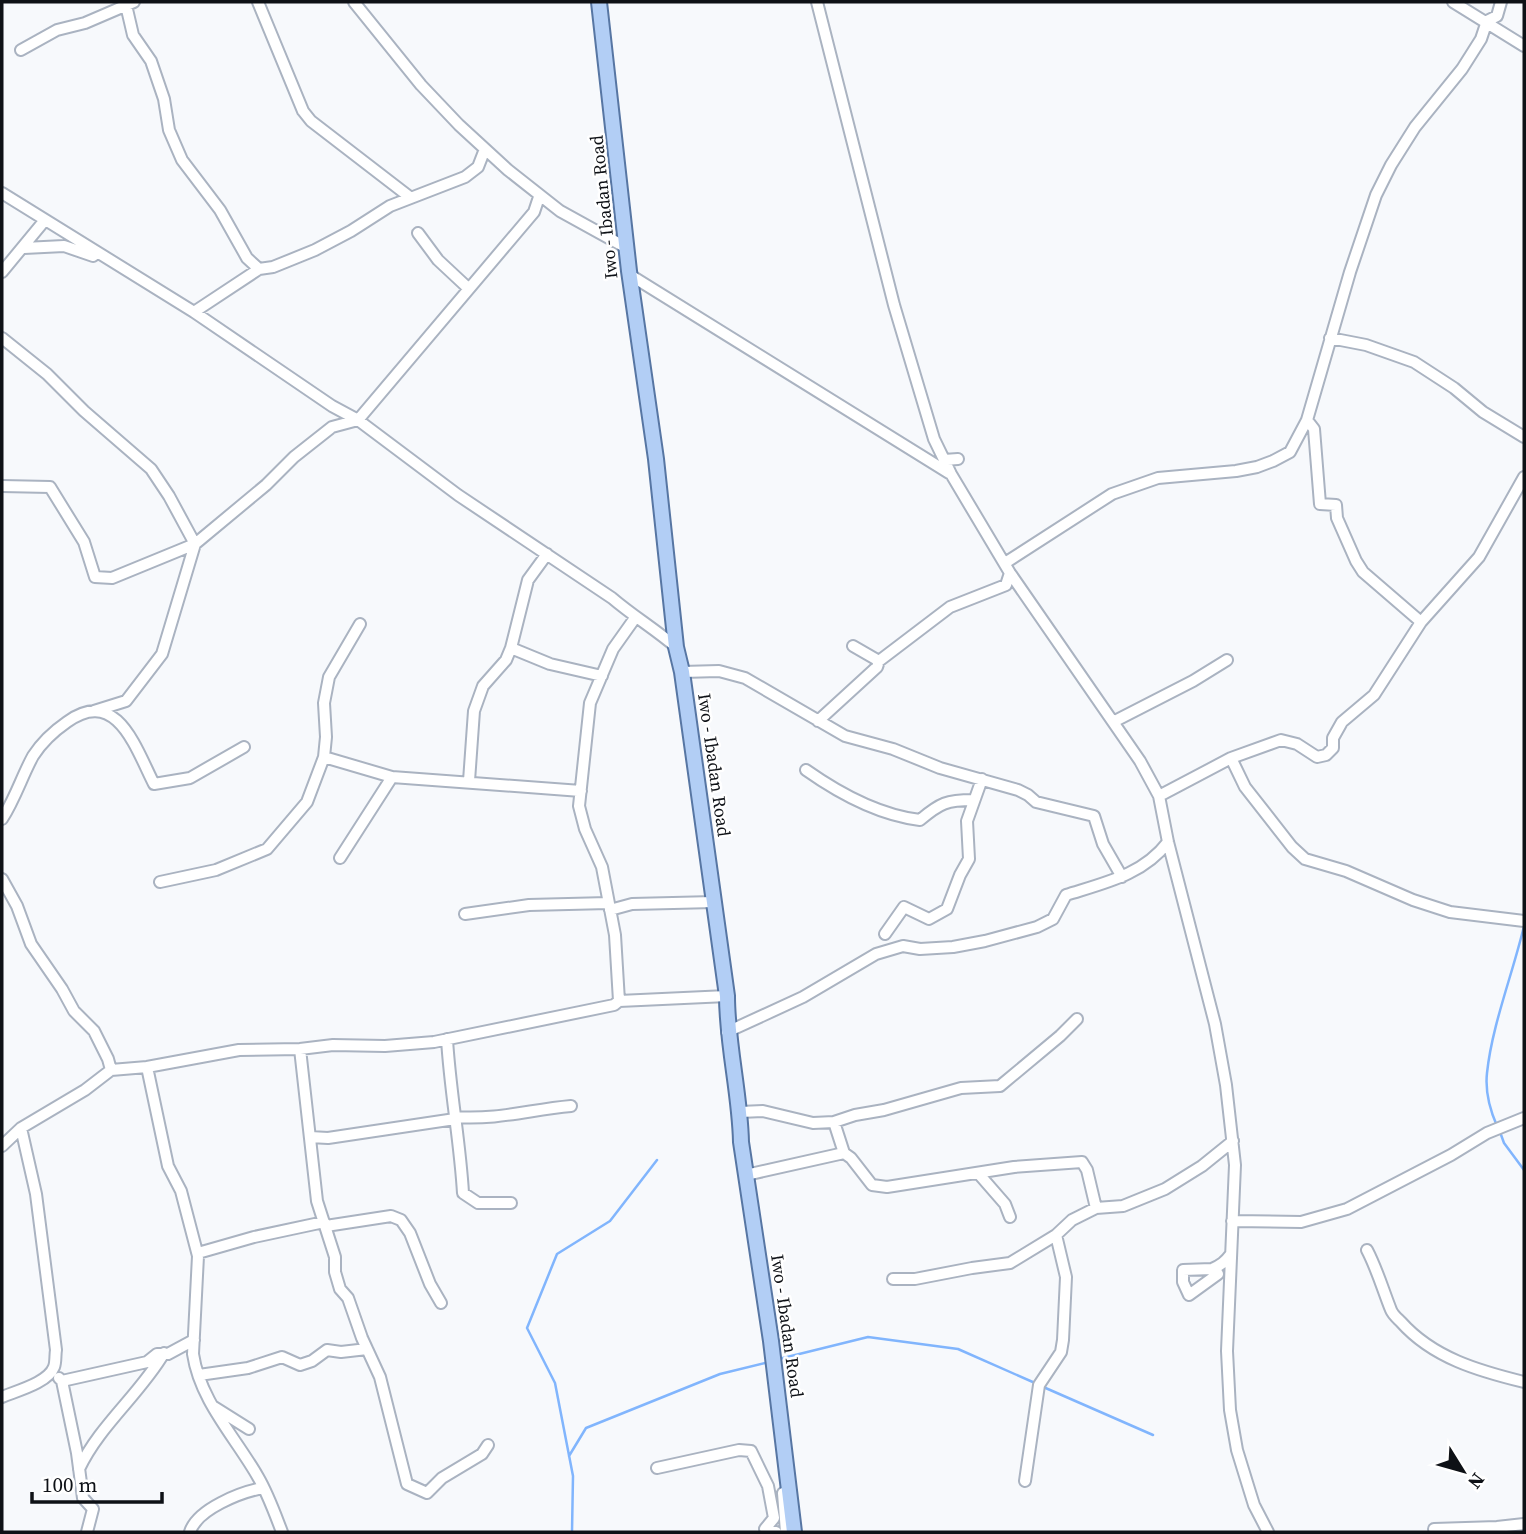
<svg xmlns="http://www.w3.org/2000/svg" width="1526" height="1534" font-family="'Source Serif 4',serif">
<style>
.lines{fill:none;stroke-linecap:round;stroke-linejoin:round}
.stream{stroke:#81b5fd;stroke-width:2.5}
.minor-casing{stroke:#aab3c1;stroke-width:14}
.major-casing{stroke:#5776a3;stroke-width:18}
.minor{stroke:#fff;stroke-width:10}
.major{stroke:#b2cef5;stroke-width:14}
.labels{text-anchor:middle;stroke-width:5;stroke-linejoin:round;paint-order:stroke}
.street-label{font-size:18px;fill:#0e1116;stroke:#fff}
</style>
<rect width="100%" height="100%" fill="#f7f9fc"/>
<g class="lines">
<path class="stream" d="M1497,1126C1490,1110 1485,1091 1487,1073C1492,1025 1513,973 1524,926
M1500,1132L1504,1143L1524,1170
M779,1359L868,1337L958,1349L1035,1383
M1041,1386L1153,1435
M569,1456L586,1428L720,1374L769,1362
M572,1532L573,1476L555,1383L527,1328L557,1254L610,1221L657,1160"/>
<g class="minor-casing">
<path id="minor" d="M258,2L303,111L311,121L411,198
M354,2L421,85L459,125L508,170L560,211L627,248
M817,2L894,305L934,439L951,474L1010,573L1140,761L1159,796L1168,842L1215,1024L1226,1085L1235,1165L1227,1351L1230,1410L1237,1450L1254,1505L1268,1532
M1453,2L1524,46
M126,5L133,35L151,61L164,99L169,130L182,160L220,210L247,258L259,269
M21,50L57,30L85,23L134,2
M2,193L194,312L332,406L358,420L458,495L612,598C633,616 655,629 676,647
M418,233L438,260L468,288
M24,248L64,246L93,256
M2,272L45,220
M630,275L949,473
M194,312L259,269L273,267L315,250L351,231L390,206L465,177L478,167L485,149
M2,338L47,374L84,411L151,469L169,496L195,544L162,654L126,701L94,711
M1330,338L1366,345L1414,362L1454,388L1483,412L1524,437
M1307,420L1314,429L1320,504L1336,505L1337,518L1356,561L1363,572L1421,622
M944,460L958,459
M2,486L50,487L84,542L95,577L112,578L195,544L266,485L294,457L332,427L358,420L534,212L539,197
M1005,563L1112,494L1158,478L1236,471L1257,467L1273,461L1290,452L1307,420L1350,272L1376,195L1391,165L1415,127L1462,69L1481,39L1487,21L1497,16L1501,2
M853,646L879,661
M511,648L550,664L602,676
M682,672L719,671L745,678L845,736L893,749L940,768L1018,790L1028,795L1036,802L1094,816L1103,844L1122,877
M818,721L877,667L879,661L950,607L1006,585L1010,573
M1113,722L1193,681L1227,660
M324,757L392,777L581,791
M1231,758L1245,787L1292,847L1305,859L1346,871L1413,900L1450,912L1524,921
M806,770C840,794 878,815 920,820C940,803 947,800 973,800
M469,781L474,711L483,686L506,660L511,648L528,580L547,554
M1159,796L1231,758L1281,740L1297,744L1317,757L1326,755L1333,748V738L1342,722L1374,695L1421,622L1479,557L1524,477
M2,819C15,799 22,776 33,756C42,742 54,731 67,722C117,686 136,749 154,784L190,778L244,747
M340,858L392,777
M2,879L17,906L31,944L62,989L74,1011L94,1031L108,1059L111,1070
M160,882L216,870L267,849L307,802L324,757L326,737L324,703L329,677L360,624
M610,910L632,904L714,902
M465,914L529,905L608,903
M885,934L904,907L929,919L947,909L960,875L969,859L967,821L982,779
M619,1001L615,935L602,867L585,829L579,806L590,703L613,649L635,618
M727,1032L803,997L876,954L903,946L920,949L953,947L985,941L1037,927L1053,919L1066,895C1104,883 1143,875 1168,842
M447,1039C450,1091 460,1141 463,1193L478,1203H511
M300,1049L317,1201L335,1257V1272L340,1289L348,1298L362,1338L380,1377L407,1484L427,1493L442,1478L482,1454L488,1445
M147,1067L168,1166L181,1191L198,1256L193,1354C200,1401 236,1438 258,1477C268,1494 275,1514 282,1532
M740,1112L763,1111L813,1123L834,1122L855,1115L884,1110L961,1088L1000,1086L1060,1036L1077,1019
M454,1117C499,1120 528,1110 571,1106
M834,1122L844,1153
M310,1137L328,1138L455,1119
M2,1146L21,1128L85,1090L111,1070L147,1067L239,1050L300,1049L333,1045L385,1046L434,1042L614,1005L619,1001L727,996
M978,1173L1005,1204L1010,1217
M746,1175L844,1153L851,1158L872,1185L887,1187L1014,1167L1082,1162L1087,1170L1096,1208
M1232,1221L1301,1222L1347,1209L1451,1155L1487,1133L1524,1118
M326,1226L391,1216L401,1220L410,1233L430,1284L441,1303
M1367,1250C1377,1269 1383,1290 1391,1310C1393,1315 1397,1318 1401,1322C1433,1358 1479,1371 1524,1382
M198,1253L254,1237L324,1222
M1214,1268L1218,1274L1189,1295L1183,1282V1270L1212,1269C1221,1265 1225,1262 1231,1254
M893,1279H915L972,1268L1010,1263L1056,1235L1072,1220L1096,1208L1123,1206L1165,1189L1202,1166L1233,1141
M199,1375L248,1368L282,1357L300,1365L312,1361L327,1350L341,1352L367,1349
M59,1378L62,1381L147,1362L157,1354H168L194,1340
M62,1381L77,1453L83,1498L93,1509L87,1532
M2,1397C16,1391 48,1383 54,1367C56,1362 55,1355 56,1350L36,1194L21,1128
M214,1407L249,1429
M657,1468L739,1450L751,1451L768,1486L774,1518L765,1529L776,1532
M79,1469C99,1426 140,1394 164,1353
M1025,1481L1039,1385L1061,1352L1063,1340L1066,1277L1056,1235
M783,1493L786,1532
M1434,1529L1497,1527L1524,1524
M190,1532C197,1509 241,1492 263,1488"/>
</g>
<g class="major-casing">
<path id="major" d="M599,2L629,271L656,459L676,647L682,672L727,996C727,1045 740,1093 741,1142L771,1341L794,1532"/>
</g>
<use href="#minor" class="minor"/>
<use href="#major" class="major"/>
</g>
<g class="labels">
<g class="street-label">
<text transform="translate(604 207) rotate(-96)" y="6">Iwo - Ibadan Road</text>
<text transform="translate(714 765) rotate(82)" y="6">Iwo - Ibadan Road</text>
<text transform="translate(787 1326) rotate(82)" y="6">Iwo - Ibadan Road</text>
</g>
</g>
<rect width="1526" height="1534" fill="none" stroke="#0e1116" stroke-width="7"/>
<g transform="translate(1463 1471) rotate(127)" stroke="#ffffff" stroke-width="5" paint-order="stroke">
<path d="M0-5L12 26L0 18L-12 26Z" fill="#0e1116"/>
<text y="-10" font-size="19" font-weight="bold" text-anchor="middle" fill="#0e1116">N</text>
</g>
<path d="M32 1492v10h130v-10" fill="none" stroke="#0e1116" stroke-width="3.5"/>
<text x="42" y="1492" font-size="21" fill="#0e1116" stroke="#ffffff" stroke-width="5" paint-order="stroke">100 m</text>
</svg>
